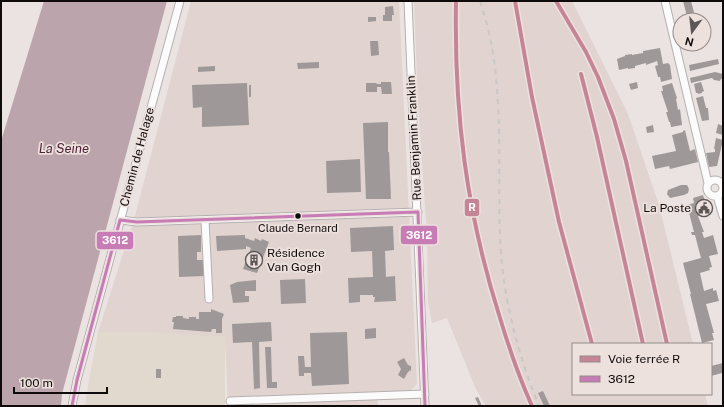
<svg xmlns="http://www.w3.org/2000/svg" width="724" height="407" font-family="'Public Sans',sans-serif">
<style>
.built{fill:#e0d3d0}
.green{fill:#e1d9ce}
.water{fill:#bca4ac}
.building{fill:#9e9998}
.lines{fill:none;stroke-linecap:round;stroke-linejoin:round}
.street-casing{stroke:#b5b0af;stroke-width:9}
.street{stroke:#fcfbfb;stroke-width:7}
.rail{stroke:#c9c7c7;stroke-width:2;stroke-dasharray:5 5;stroke-linecap:butt}
.bus-1-casing{stroke:#ede1de;stroke-width:6}
.bus-1{stroke:#c87cb5;stroke-width:3}
.rail-1-casing{stroke:#ede1de;stroke-width:7}
.rail-1{stroke:#c58597;stroke-width:4}
.bus-dot{fill:#0f0b0a;stroke:#ede1de;stroke-width:1.5}
.labels{text-anchor:middle;stroke-width:3.5;stroke-linejoin:round;paint-order:stroke}
.bus-label{font-size:11px;fill:#0f0b0a;stroke:#ede1de}
.street-label{font-size:12px;fill:#0f0b0a;stroke:#ede1de}
.poi-label{font-size:12px;fill:#0f0b0a;stroke:#ede1de;text-anchor:end}
.water-label{font-size:13px;font-style:italic;fill:#4f2237;stroke:#ede1de}
.line-badge{stroke:#ede1de;stroke-width:1.5}
.badge-label{font-size:11px;text-anchor:middle;font-weight:bold;fill:#fff}
</style>
<rect width="100%" height="100%" fill="#eae3e2"/>
<path class="built" d="M191,1H399L417,384L410,391L377,392L378,406H228L225,337L98,332L135,216Z
M414,1H572L628,114L659,205L693,344H573V394H705L708,406H486L476,389L447,318L432,323L428,302L427,235L418,104Z"/>
<path class="green" d="M98,332H152L225,337V406H85L89,380Z"/>
<path class="water" d="M44,1H167L62,394L61,406H1V141Z"/>
<path class="building" d="M683,1H691L696,20H688Z
M393,6L394,15H392V21H383V15H385V7Z
M368,17H376V21L368,22Z
M370,41H378L379,55L371,56Z
M660,48L663,64L668,63L670,65L672,79L661,82L660,77H658L655,66L658,65L657,61L646,65V63L635,66V68L628,69V68L619,70L617,59L625,56V55L632,54V55L643,53V51Z
M718,59L719,64L690,71L689,65Z
M319,62V68L298,69L297,63Z
M215,66V71L198,72V67Z
M715,72L723,74V79H721L720,81L714,80L712,78L691,83L690,78Z
M381,82H391L392,94H382L381,87H377V92H366V83H376L377,84H381Z
M637,82L638,88L631,90L629,84Z
M701,82L704,91L702,92V93L698,94V93H696L694,84Z
M247,83L249,125L202,127V107L193,108L192,85Z
M672,83L677,98L676,99L678,110L680,109L682,125L671,127L670,122H669L666,112H668L661,91H663L662,86Z
M249,85H251V97H249Z
M703,96L706,108H708L709,120L702,121L696,98Z
M388,122V152H389L391,199H366L363,123Z
M718,124L723,126V135L716,133Z
M653,125L654,132L647,133L646,127Z
M685,130L690,151L695,149L698,162L670,169L669,166L655,169L652,156L676,151L672,135L683,132V131Z
M716,138L723,140L717,166L709,167L706,153L715,152V149H714Z
M360,159L361,192L327,193L326,161Z
M681,185H687L689,189L688,193L684,195L670,198L667,194L668,190Z
M703,195L708,214L698,216L704,232H702L704,238L713,235L718,254L709,256L712,267L709,268L710,270L700,273L704,291L713,288V291L716,290L719,301L706,304L714,333H712L714,340L702,343L690,294H691L683,263L701,258L695,235H692L691,232H694L687,205L694,203L693,198Z
M393,226L394,250L385,251L386,277L395,276L396,301L374,302L375,297H373V295H360V302L349,303L348,278L373,277L372,251L351,252L350,228Z
M201,235V252H197V260H204V276L179,277L178,236Z
M245,235V238L254,241L255,238L261,241L262,239L269,242L257,273L243,269L251,248L246,246V249L217,251L216,236Z
M305,279L306,303L281,304L280,280Z
M256,280V291H245V296H249V302L233,303L230,285L237,282Z
M211,309L224,314L222,319V333H216V329H212L211,332L173,329L174,322H172L173,317H176V316H183V318L189,319V317H196V319H199V312H211Z
M271,322L272,341L259,342L260,388L254,389L252,342L233,343L232,324Z
M376,328V338L365,339V329Z
M347,332L349,384L312,386L311,373H304V376H299L298,356H304L305,367H311L310,333Z
M265,347H271L272,382H277V388H267Z
M404,358L408,365L411,366V370L408,372L404,379L398,375L401,369L397,362Z
M723,363V377L722,373L711,376V366Z
M156,369H161V378H156Z
M543,391L550,406H544L538,393Z
M478,397L482,406H479L475,398Z"/>
<g class="lines">
<g class="street-casing">
<path id="street" d="M408,1L425,406
M665,1L708,183
M707 188a8 8 0 1 1 16 0a8 8 0 1 1-16 0Z
M717,196L723,216
M120,220L137,222L418,212
M205,220L209,299
M230,401L425,394
M72,406L77,380L180,1"/>
</g>
<use href="#street" class="street"/>
<path class="rail" d="M480,1C506,77 497,157 500,236C502,295 517,352 539,406"/>
<g class="bus-1-casing">
<path id="bus-1" d="M72,406L77,380L120,220L137,222L418,212L425,406"/>
</g>
<use href="#bus-1" class="bus-1"/>
<g class="rail-1-casing">
<path id="rail-1" d="M456,1C454,113 466,211 500,318C509,348 519,377 532,406
M515,1L532,97L559,222L592,344
M556,1L586,52L598,77L614,119L626,161L667,344
M581,74L597,137L643,344"/>
</g>
<use href="#rail-1" class="rail-1"/>
</g>
<defs>
<g id="civic-ring" transform="scale(0.9)"><circle r="9.5" fill="#ede1de" stroke="#5c5756" stroke-width="1.5"/><path d="M-.6-6.5H3V-4.5H.6V-3L4-1V1h2V6H-6V1h2V-1L-.6-3ZM-1.2 2.5V6h2.4V2.5Z" fill="#5c5756"/></g>
<g id="building-ring" transform="scale(0.9)"><circle r="9.5" fill="#ede1de" stroke="#5c5756" stroke-width="1.5"/><path d="M-4-6H4V6H1V3H-1V6H-4ZM-2.5-4.3h1.7v1.8h-1.7ZM.8-4.3h1.7v1.8H.8ZM-2.5-1h1.7V.8h-1.7ZM.8-1h1.7V.8H.8Z" fill="#5c5756"/></g>
</defs>
<g fill-rule="evenodd">
<use href="#civic-ring" x="704" y="208"/>
<use href="#building-ring" x="254" y="260"/>
</g>
<circle class="bus-dot" cx="298" cy="216" r="3.5"/>
<g class="labels">
<g class="bus-label">
<text x="298" y="232">Claude Bernard</text>
</g>
<g class="street-label">
<text transform="translate(414 138) rotate(-93)" y="4">Rue Benjamin Franklin</text>
<text transform="translate(137 157) rotate(-75)" y="4">Chemin de Halage</text>
</g>
<g class="poi-label">
<text x="691" y="212">La Poste</text>
<text x="267" y="257" text-anchor="start">Résidence<tspan x="267" dy="14">Van Gogh</tspan></text>
</g>
<g class="water-label">
<text x="64" y="153">La Seine</text>
</g>
</g>
<g class="line-badge">
<rect x="464" y="198" width="16" height="19" rx="4" fill="#c58597"/>
<rect x="400" y="225" width="38" height="20" rx="4" fill="#c87cb5"/>
<rect x="96" y="231" width="38" height="19" rx="4" fill="#c87cb5"/>
</g>
<g class="badge-label">
<text x="472" y="211">R</text>
<text x="419" y="239">3612</text>
<text x="115" y="244">3612</text>
</g>
<rect width="724" height="407" fill="none" stroke="#0f0b0a" stroke-width="4"/>
<rect x="572" y="343" width="140" height="52" fill="#ede1de" stroke="#948b89"/>
<rect x="580" y="356" width="20" height="6" fill="#c58597" stroke="#948b89"/>
<text x="608" y="363" font-size="12" fill="#0f0b0a">Voie ferrée R</text>
<rect x="580" y="376" width="20" height="6" fill="#c87cb5" stroke="#948b89"/>
<text x="608" y="383" font-size="12" fill="#0f0b0a">3612</text>
<g transform="translate(692 32) rotate(195)"><circle r="19" fill="#ede1de" stroke="#948b89"/>
<path d="M0-3L7 15L0 10L-7 15Z" fill="#5c5756"/>
<text y="-6" font-size="11" font-weight="bold" text-anchor="middle" fill="#0f0b0a">N</text>
</g>
<path d="M14 387v6h93v-6" fill="none" stroke="#0f0b0a" stroke-width="2"/>
<text x="20" y="387" font-size="12" fill="#0f0b0a" stroke="#ede1de" stroke-width="3" paint-order="stroke">100 m</text>
</svg>
